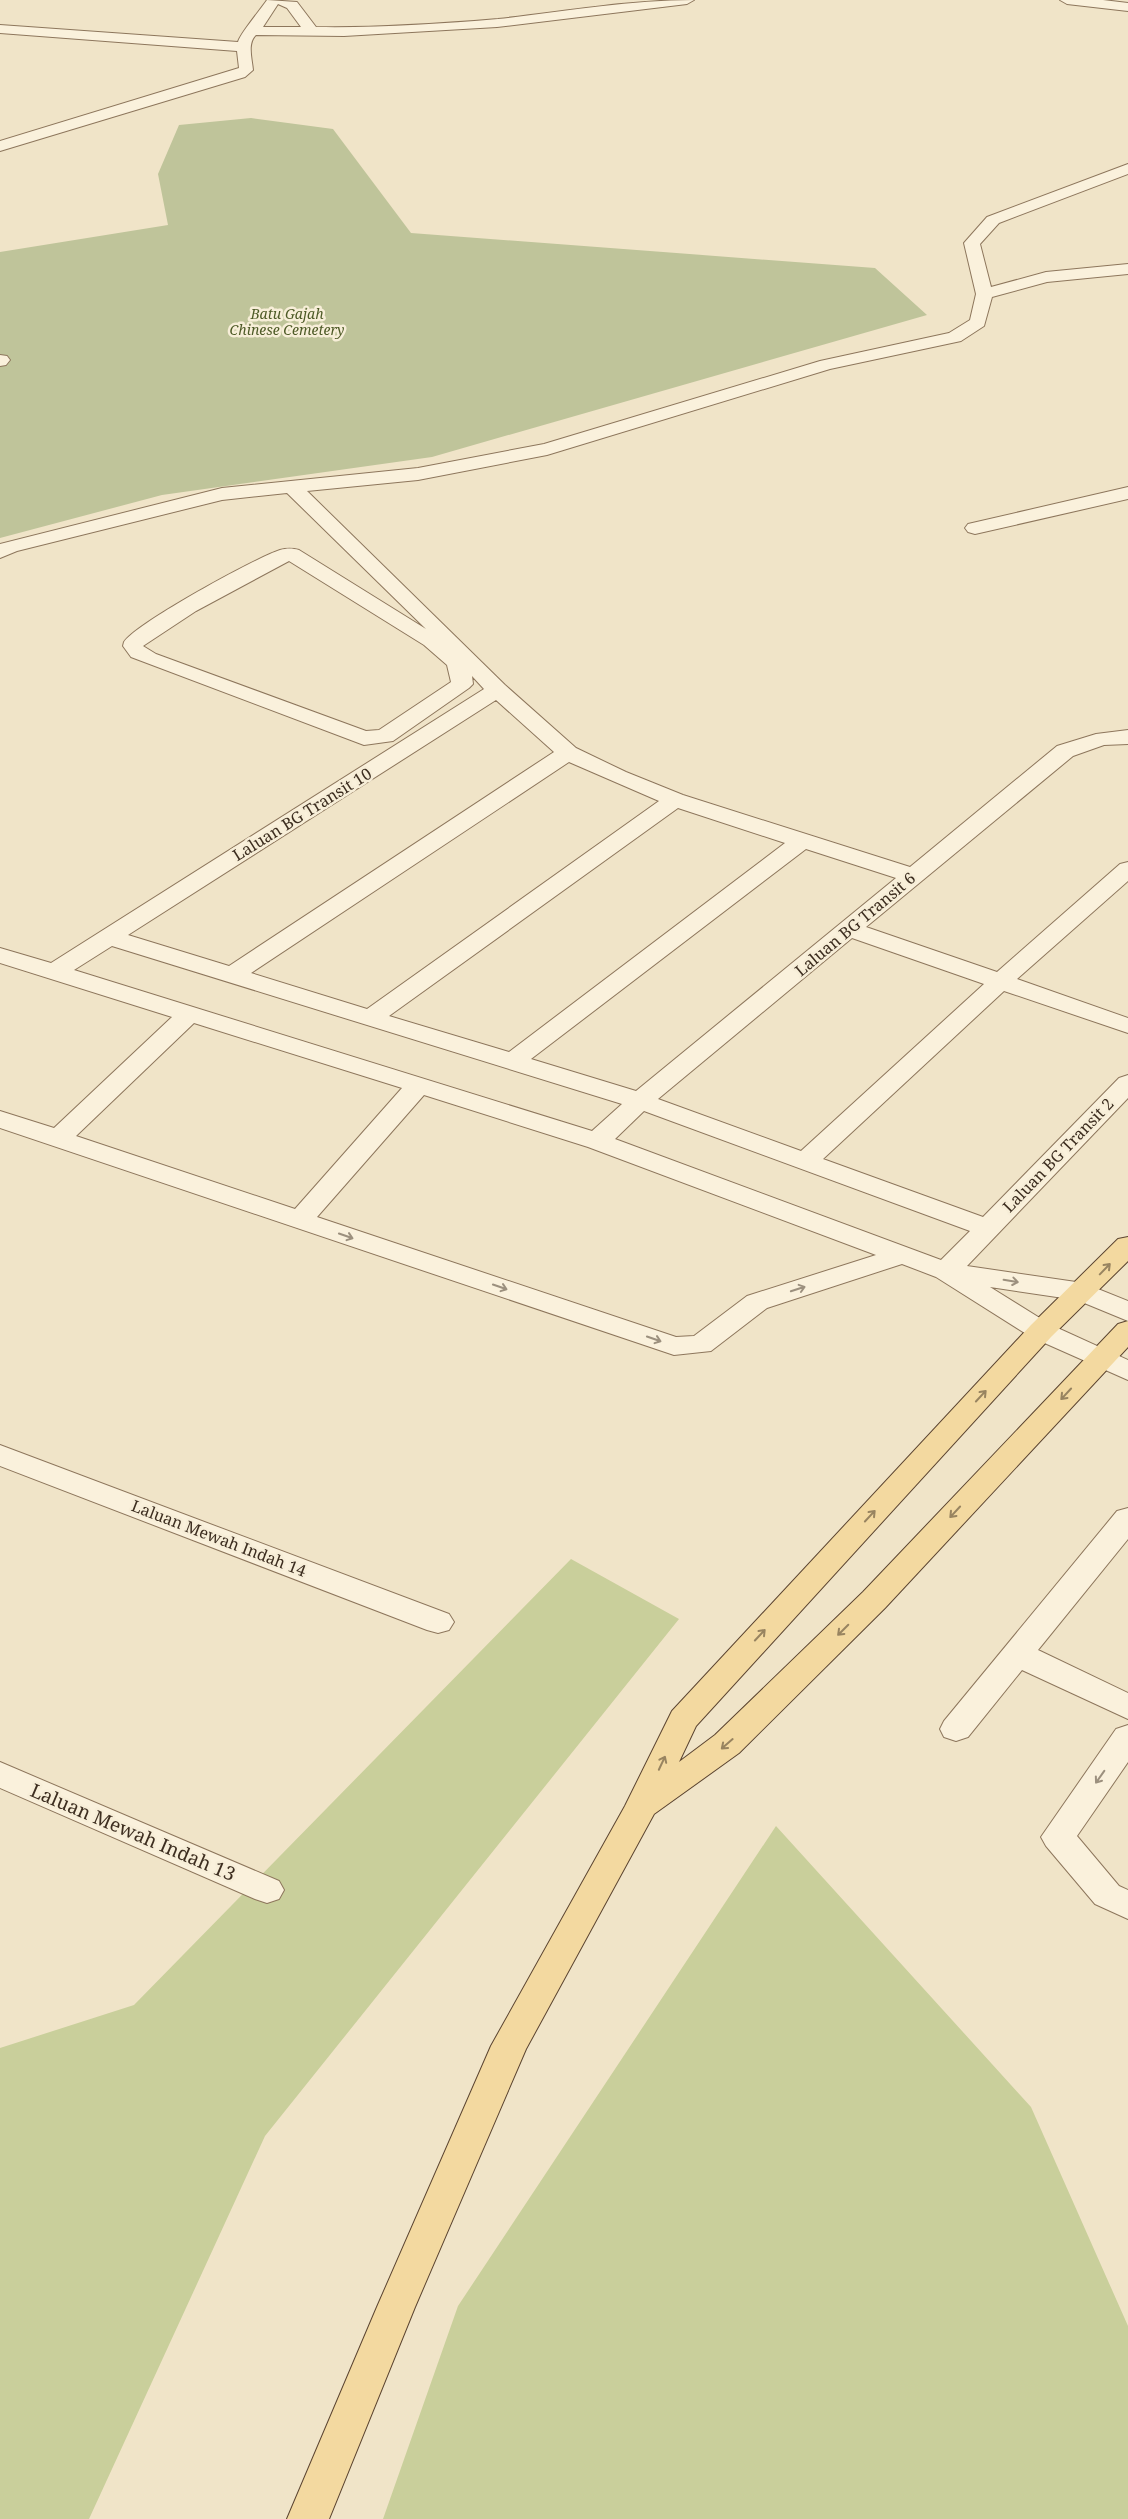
<svg xmlns="http://www.w3.org/2000/svg" width="1128" height="2519" font-family="'Noto Serif',serif">
<style>
.green{fill:#c9cf9b}
.cemetery{fill:#bfc49a}
.lines{fill:none;stroke-linecap:round;stroke-linejoin:round}
.minor-casing{stroke:#8d765c;stroke-width:2}
.major-casing{stroke:#5b4430;stroke-width:2}
.minor{fill:#faf1dc;fill-rule:evenodd}
.major{fill:#f3d9a0;fill-rule:evenodd}
.oneway{stroke:#9c907e}
.oneway2{stroke:#988460}
.labels{text-anchor:middle;stroke-width:5;stroke-linejoin:round;paint-order:stroke}
.far-park-label{font-size:14px;font-style:italic;fill:#4d5a26;stroke:#f7eed8}
.street-label{font-size:16px;fill:#3d2e20;stroke:#f7eed8}
.near-street-label{font-size:19px;fill:#3d2e20;stroke:#f7eed8}
</style>
<rect width="100%" height="100%" fill="#f0e4c8"/>
<path class="green" d="M571,1559L679,1619L265,2136L89,2519H0V2048L134,2005Z
M776,1826L1031,2107L1128,2326V2519H383L458,2306Z"/>
<path class="cemetery" d="M251,118L333,129L411,233L875,268L927,315L432,457L162,495L0,538V252L168,225L158,174L179,125Z"/>
<g class="lines">
<g class="minor-casing">
<path id="minor" d="M267,0L297,2L316,27C376,28 438,24 498,19C563,12 628,0 694,0L687,4L497,27L344,36L256,35C247,43 252,59 253,70L245,77L0,151V141L239,68L237,51L0,33V25L238,42C240,34 261,9 267,0ZM278,4L287,8L301,27H263Z
M1060,0H1103L1128,3V11L1067,4Z
M1128,164V174L999,223L980,244L991,287L1046,272L1128,264V274L1047,282L992,297L984,326L961,341L830,369L547,455L418,480L307,491L505,685L576,748L626,772L683,795L910,867L1057,746L1096,734L1128,730V744L1104,745L1073,756L866,927L997,972L1120,864L1128,862V881L1017,979L1128,1018V1033L1004,991L823,1159L983,1217L1119,1078L1128,1075V1098L967,1266L1083,1283L1128,1301V1321L1077,1300L990,1287L1051,1325L1128,1360V1380L1031,1337L936,1277L902,1264L767,1308L711,1351L674,1355L0,1128V1111L54,1128L172,1017L0,963V948L51,963L484,689L472,676L473,684L469,688L393,741L364,745L131,657L123,646L124,642C137,623 255,558 280,550C287,548 292,548 299,550L426,629L287,493L222,500L17,551L0,558V544L222,488L418,468L544,444L820,361L949,333L970,320L976,294L964,243L987,217ZM289,561L424,645L447,665L451,682L379,730L366,731L156,654L143,646L196,611ZM496,700L554,752L229,966L128,935ZM569,762L659,801L367,1009L251,973ZM678,808L785,843L509,1052L389,1016ZM806,849L896,878L636,1091L531,1059ZM852,938L984,984L801,1151L658,1099ZM112,946L622,1104L592,1131L74,970ZM194,1023L402,1088L295,1209L76,1136ZM424,1095L588,1147L876,1255L747,1296L694,1336L676,1337L317,1217ZM644,1111L970,1231L941,1260L615,1139Z
M0,355L7,356L10,360L6,365L0,366Z
M1128,487V499L975,534L968,532L965,528L968,524Z
M0,1445L449,1614L454,1622L449,1630L438,1633L427,1630L0,1466Z
M1128,1508V1539L1038,1650L1128,1693V1719L1022,1670L968,1737L956,1741L944,1737L940,1729L944,1721L1117,1511Z
M1128,1725V1762L1077,1836L1119,1886L1128,1890V1919L1095,1904L1046,1846L1041,1837L1116,1729Z
M0,1762L279,1881L284,1890L279,1899L267,1903L255,1899L0,1788Z"/>
</g>
<g class="major-casing">
<path id="major" d="M1128,1237V1261L1051,1337L696,1726L679,1762L715,1735L863,1592L1118,1324L1128,1321V1347L885,1608L739,1753L654,1814L526,2049L415,2307L329,2519H287L377,2307L491,2046L625,1806L672,1711L1031,1325L1118,1239Z"/>
</g>
<use href="#minor" class="minor"/>
<use href="#major" class="major"/>
</g>
<defs><path id="oneway-shaft" d="M-6 0H5M1.5-3L5.5 0L1.5 3" fill="none" stroke-width="1.6" stroke-linecap="round" stroke-linejoin="round" transform="scale(1.25)"/></defs>
<g class="oneway">
<use href="#oneway-shaft" transform="translate(346 1236) rotate(19)"/>
<use href="#oneway-shaft" transform="translate(1011 1281) rotate(9)"/>
<use href="#oneway-shaft" transform="translate(500 1287) rotate(19)"/>
<use href="#oneway-shaft" transform="translate(798 1289) rotate(-18)"/>
<use href="#oneway-shaft" transform="translate(654 1339) rotate(19)"/>
<use href="#oneway-shaft" transform="translate(1100 1777) rotate(125)"/>
</g>
<g class="oneway2">
<use href="#oneway-shaft" transform="translate(1105 1269) rotate(-46)"/>
<use href="#oneway-shaft" transform="translate(1066 1394) rotate(133)"/>
<use href="#oneway-shaft" transform="translate(981 1396) rotate(-47)"/>
<use href="#oneway-shaft" transform="translate(955 1512) rotate(133)"/>
<use href="#oneway-shaft" transform="translate(870 1516) rotate(-47)"/>
<use href="#oneway-shaft" transform="translate(843 1630) rotate(135)"/>
<use href="#oneway-shaft" transform="translate(760 1635) rotate(-47)"/>
<use href="#oneway-shaft" transform="translate(727 1744) rotate(139)"/>
<use href="#oneway-shaft" transform="translate(662 1763) rotate(-65)"/>
</g>
<g class="labels">
<g class="far-park-label">
<text x="287" y="319">Batu Gajah<tspan x="287" dy="16">Chinese Cemetery</tspan></text>
</g>
<g class="street-label">
<text transform="translate(302 814) rotate(-32)" y="6">Laluan BG Transit 10</text>
<text transform="translate(855 924) rotate(-40)" y="6">Laluan BG Transit 6</text>
<text transform="translate(1058 1155) rotate(-46)" y="6">Laluan BG Transit 2</text>
<text transform="translate(219 1538) rotate(21)" y="6">Laluan Mewah Indah 14</text>
</g>
<g class="near-street-label">
<text transform="translate(133 1832) rotate(23)" y="7">Laluan Mewah Indah 13</text>
</g>
</g>
</svg>
